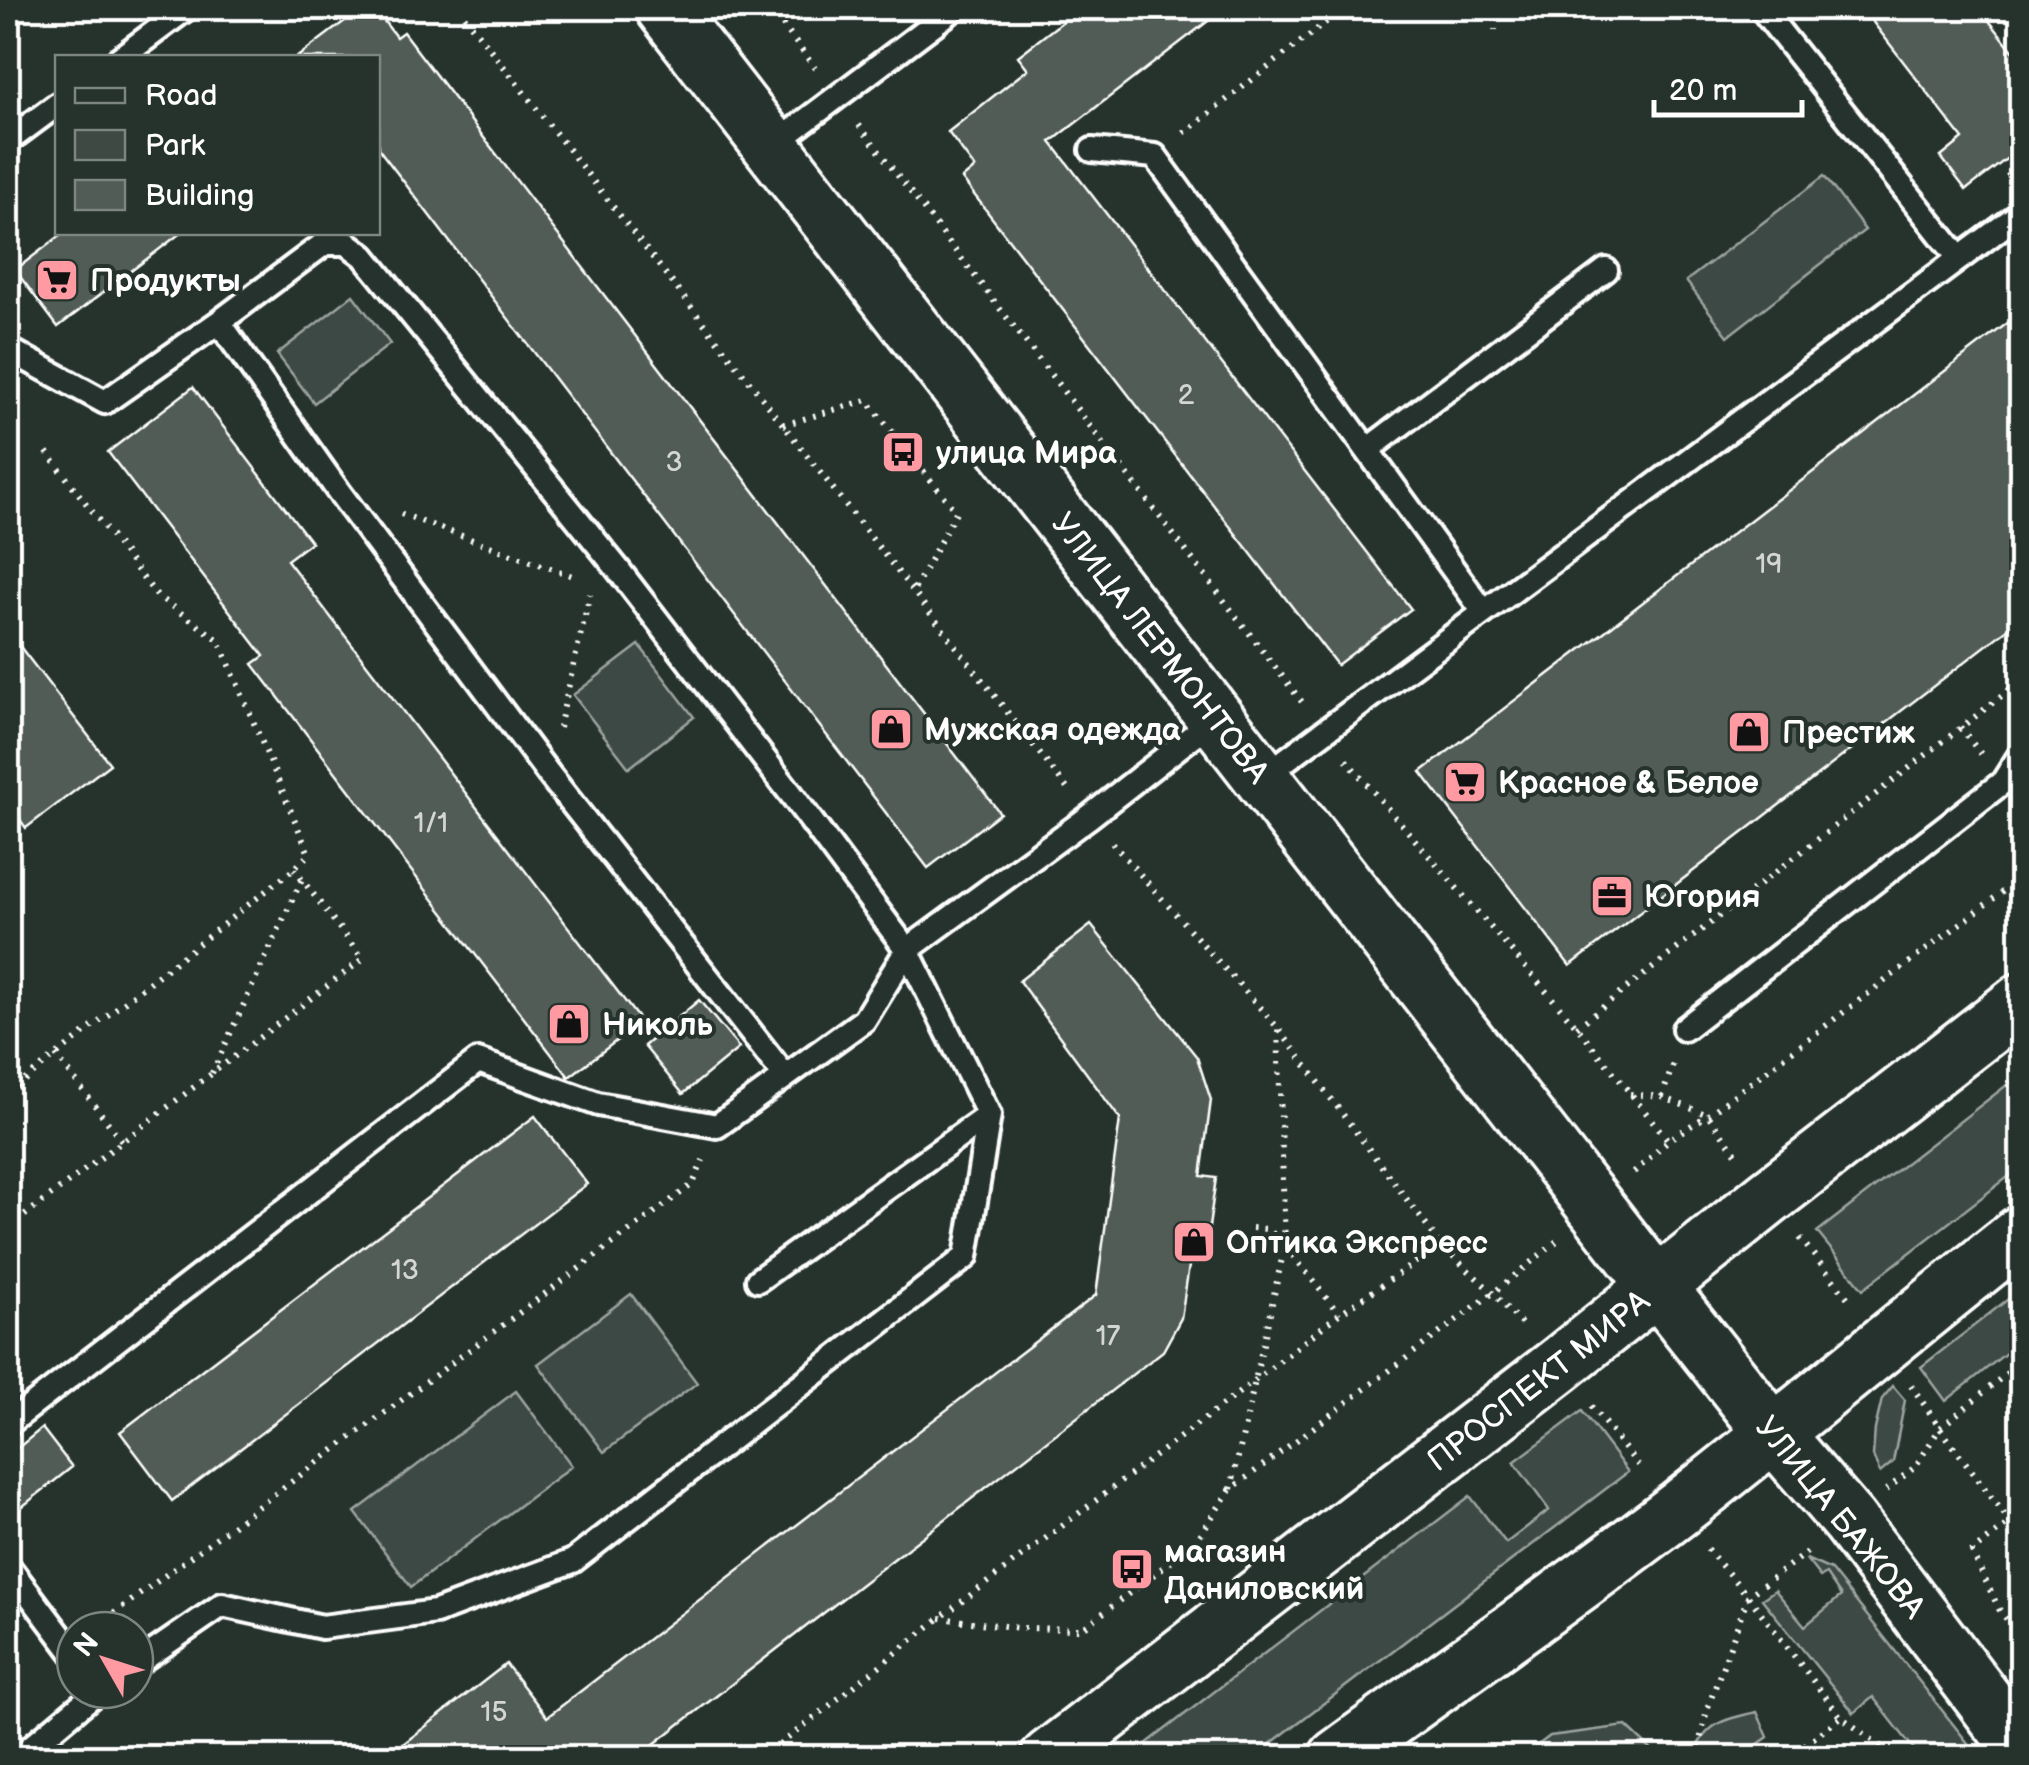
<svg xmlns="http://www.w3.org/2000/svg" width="2029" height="1765" font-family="'Balsamiq Sans',sans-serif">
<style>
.green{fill:#3e4944;stroke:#9ea4a2;stroke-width:2.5}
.building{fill:#515c57;stroke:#fff;stroke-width:2.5}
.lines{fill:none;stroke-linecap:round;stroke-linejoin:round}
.service-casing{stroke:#fff;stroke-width:30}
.tertiary-casing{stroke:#fff;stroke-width:62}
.primary-casing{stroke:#fff;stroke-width:62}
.path{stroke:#fff;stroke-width:6;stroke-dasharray:2.5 8;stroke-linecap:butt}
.service{stroke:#26332d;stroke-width:22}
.tertiary{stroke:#26332d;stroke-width:55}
.primary{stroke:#26332d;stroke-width:55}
.labels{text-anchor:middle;stroke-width:8;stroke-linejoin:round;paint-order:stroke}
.number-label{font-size:28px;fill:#d4d6d5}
.poi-label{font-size:32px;font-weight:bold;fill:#fff;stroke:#26332d;text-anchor:start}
.street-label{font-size:32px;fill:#fff;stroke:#26332d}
</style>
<rect width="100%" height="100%" fill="#26332d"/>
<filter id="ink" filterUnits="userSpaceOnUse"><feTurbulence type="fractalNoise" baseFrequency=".01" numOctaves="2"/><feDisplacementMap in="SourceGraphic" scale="20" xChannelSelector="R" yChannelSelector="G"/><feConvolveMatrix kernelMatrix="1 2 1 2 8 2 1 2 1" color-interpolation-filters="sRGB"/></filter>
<g filter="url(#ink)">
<path class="green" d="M1824,176L1865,230L1728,336L1686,281Z
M353,295L390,344L314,403L277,354Z
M639,645L694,717L629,768L573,695Z
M2021,1074V1167L1863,1289L1817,1232Z
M2021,1289V1341L1946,1401L1921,1367Z
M631,1294L697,1383L604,1452L538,1364Z
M1893,1386L1905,1400L1893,1462L1880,1473L1873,1456L1875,1429L1882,1399Z
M516,1391L572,1466L411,1587L355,1512Z
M1582,1411L1628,1472L1253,1757H1129L1470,1496L1506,1543L1549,1510L1514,1462Z
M1806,1559L1831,1570L1979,1757H1920L1873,1697L1854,1713L1762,1599L1775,1590L1805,1626L1841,1596L1826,1574L1820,1577Z
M1757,1712L1768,1737L1740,1757H1692C1707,1722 1722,1720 1757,1712Z
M1626,1726L1659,1757H1522L1550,1736Z"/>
<path class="building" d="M362,8H374L396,37L403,32L1000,813L928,868L378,148V58H296Z
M1080,8H1225L1051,142L1411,609L1337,665L962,179L975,168L948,132L1028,69L1018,56Z
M1862,8H1979L2022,62V147L1966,190L1941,157L1963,139Z
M65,232H182L58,327L15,270Z
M2022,312V618L1570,966L1421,772Z
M193,387L311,542L287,560L641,1022L569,1077L253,664L264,656L108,452Z
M8,631L110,764L26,828L8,803Z
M1091,925L1197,1057L1211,1100L1201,1176L1216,1178L1205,1255L1191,1253L1181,1318L1163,1351L636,1758H385L506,1664L547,1717L1096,1295L1120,1119L1019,981Z
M699,1000L739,1048L683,1094L644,1046Z
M535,1116L587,1184L172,1501L120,1432Z
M42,1428L72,1467L8,1518V1456Z"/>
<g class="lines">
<g class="service-casing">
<path id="service" d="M1761,8L1959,258
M120,58L187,8
M8,141L58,104
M772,146L955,8
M1092,150L1155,156L1484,612
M219,322L339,492L548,773L785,1076
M8,349L105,402L219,322L325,243H347L364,256L617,568L792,795L907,950L989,1115L966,1257L573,1561L436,1612L322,1627L222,1605L135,1665
M1367,450L1606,270
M1263,777L2022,212
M1684,1029L2003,782L2022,752
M758,1280L989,1115
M8,1424L478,1061L598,1104L717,1126L864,1020L907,950L1089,817L1217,717
M8,1566L75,1655
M18,1758L99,1690"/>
</g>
<g class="tertiary-casing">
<g id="tertiary">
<path id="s1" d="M664,8L1657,1286"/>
<path d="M1774,1434L1849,1521L2022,1750"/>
</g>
</g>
<g class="primary-casing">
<g id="primary">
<path d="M1657,1286L1774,1434"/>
<path id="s2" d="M1049,1758L1559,1365L1769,1197L2022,1001"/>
<path d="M1337,1758C1451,1674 1568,1594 1680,1508C1795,1418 1907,1324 2022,1233"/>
</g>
</g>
<path class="path" d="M458,8L1069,791
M770,8L815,68
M1495,8V30
M988,20L1005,8
M859,125L1302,702
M1184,133L1344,8
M2007,177L2022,165
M783,425L867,400L956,512L913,592
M401,514L578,578
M1960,727L1981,754
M559,728L590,594
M1346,760L1577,1027L1668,1140
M1112,843L1278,1028L1441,1245L1493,1293L1525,1328
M1577,1027L2022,680
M56,1055L122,1141
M212,1073L302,879
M8,1093L294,869L309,854L219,640L157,596L46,451
M1630,1094L1662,1097L1708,1115L1738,1156
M1662,1097L1674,1061
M1634,1173L1668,1140L1708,1115L2022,877
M8,1214L26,1211
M8,1228L363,959L294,869
M1252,1228L1268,1229L1285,1245L1339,1314
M1800,1238L1851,1302
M1911,1385L1940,1428L2010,1522
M1591,1406L1642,1470
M1231,1489L1285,1245L1278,1028
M1886,1490L1915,1467L1940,1428L2022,1361
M2022,1513L1972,1552L1999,1609L2022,1640
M1707,1549L1748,1596L1841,1717L1897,1758
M940,1618L1020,1628L1082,1629L1194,1544L1230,1490L1493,1293L1557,1241
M97,1626L693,1184L703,1160
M763,1758L940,1618L1253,1382L1339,1314L1441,1245
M1696,1758L1707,1710L1748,1596L1810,1550
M1788,1758L1841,1717"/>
<use href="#service" class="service"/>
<use href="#tertiary" class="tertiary"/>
<use href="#primary" class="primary"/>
</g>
</g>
<defs>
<g id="supermarket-square" transform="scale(2.25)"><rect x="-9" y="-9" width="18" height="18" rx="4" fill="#ff9aa2" stroke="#26332d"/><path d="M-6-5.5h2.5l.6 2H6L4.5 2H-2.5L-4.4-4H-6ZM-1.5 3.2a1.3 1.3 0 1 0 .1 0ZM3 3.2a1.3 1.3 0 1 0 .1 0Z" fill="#111"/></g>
<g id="bus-square" transform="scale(2.25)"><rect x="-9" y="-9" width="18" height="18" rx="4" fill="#ff9aa2" stroke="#26332d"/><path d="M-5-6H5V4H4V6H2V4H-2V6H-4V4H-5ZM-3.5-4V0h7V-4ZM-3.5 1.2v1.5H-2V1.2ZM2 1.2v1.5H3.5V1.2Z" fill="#111"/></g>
<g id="shop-square" transform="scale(2.25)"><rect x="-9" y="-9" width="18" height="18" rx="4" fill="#ff9aa2" stroke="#26332d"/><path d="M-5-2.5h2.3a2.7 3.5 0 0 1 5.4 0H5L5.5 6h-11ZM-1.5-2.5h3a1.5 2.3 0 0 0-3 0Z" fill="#111"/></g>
<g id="office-square" transform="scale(2.25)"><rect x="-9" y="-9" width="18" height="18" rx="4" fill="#ff9aa2" stroke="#26332d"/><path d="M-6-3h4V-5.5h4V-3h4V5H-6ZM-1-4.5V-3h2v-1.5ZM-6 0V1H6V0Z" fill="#111"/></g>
</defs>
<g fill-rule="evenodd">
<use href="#supermarket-square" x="57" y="280"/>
<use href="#bus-square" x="903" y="452"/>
<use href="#shop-square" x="891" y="729"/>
<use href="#shop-square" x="1749" y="732"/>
<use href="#supermarket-square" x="1465" y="782"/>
<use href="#office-square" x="1612" y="896"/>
<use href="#shop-square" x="569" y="1024"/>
<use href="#shop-square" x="1194" y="1242"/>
<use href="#bus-square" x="1132" y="1569"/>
</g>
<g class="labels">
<g class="number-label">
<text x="1186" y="404">2</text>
<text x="674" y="471">3</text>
<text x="1769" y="573">19</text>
<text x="431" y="832">1/1</text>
<text x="405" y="1279">13</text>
<text x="1108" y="1345">17</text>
<text x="494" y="1721">15</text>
</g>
<g class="poi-label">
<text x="90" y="291">Продукты</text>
<text x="936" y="463">улица Мира</text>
<text x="924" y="740">Мужская одежда</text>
<text x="1782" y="743">Престиж</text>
<text x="1498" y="793">Красное &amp; Белое</text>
<text x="1644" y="907">Югория</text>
<text x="602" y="1035">Николь</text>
<text x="1226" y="1253">Оптика Экспресс</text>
<text x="1164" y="1562">магазин<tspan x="1164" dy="37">Даниловский</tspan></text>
</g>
<g class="street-label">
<text dy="11" stroke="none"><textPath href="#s1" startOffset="810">УЛИЦА ЛЕРМОНТОВА</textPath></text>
<text dy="11" stroke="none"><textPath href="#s2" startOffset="618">ПРОСПЕКТ МИРА</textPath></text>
<text transform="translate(1841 1517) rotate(51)" y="11">УЛИЦА БАЖОВА</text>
</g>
</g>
<rect width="2029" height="1765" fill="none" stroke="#26332d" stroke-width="40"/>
<rect x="20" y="20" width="1989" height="1725" fill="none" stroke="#fff" stroke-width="4" filter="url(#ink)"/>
<rect x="55" y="55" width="325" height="180" fill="#26332d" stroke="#7d8581" stroke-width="2.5"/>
<rect x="75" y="88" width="50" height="15" fill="#26332d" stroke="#7d8581" stroke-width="2.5"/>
<text x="145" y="105" font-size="30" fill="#ffffff">Road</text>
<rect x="75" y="130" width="50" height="30" fill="#3e4944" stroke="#7d8581" stroke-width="2.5"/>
<text x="145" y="155" font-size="30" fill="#ffffff">Park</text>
<rect x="75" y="180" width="50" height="30" fill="#515c57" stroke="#7d8581" stroke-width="2.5"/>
<text x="145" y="205" font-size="30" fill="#ffffff">Building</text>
<g transform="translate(105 1660) rotate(309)"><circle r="48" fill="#26332d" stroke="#7d8581" stroke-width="2.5"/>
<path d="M0-8L18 38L0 25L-18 38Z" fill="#ff9aa2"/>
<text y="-15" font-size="28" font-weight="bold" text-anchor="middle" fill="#ffffff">N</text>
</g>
<path d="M1654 100v15h148v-15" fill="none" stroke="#ffffff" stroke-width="5"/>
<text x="1669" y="100" font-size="30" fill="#ffffff" stroke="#26332d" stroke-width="8" paint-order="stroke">20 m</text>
</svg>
